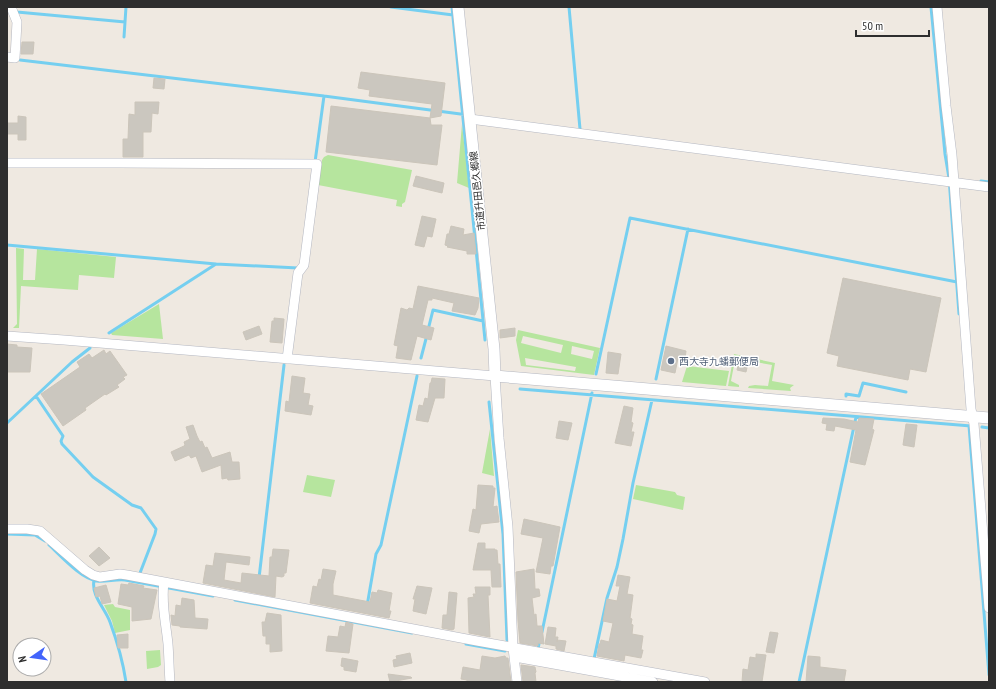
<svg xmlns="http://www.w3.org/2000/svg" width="996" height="689" font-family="'PT Sans Narrow','Noto Sans JP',sans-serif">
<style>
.green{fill:#b6e59e;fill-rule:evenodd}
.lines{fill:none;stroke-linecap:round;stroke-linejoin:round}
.stream{stroke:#75cff0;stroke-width:3}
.building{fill:#cbc7bf;stroke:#cbc5ba}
.minor-casing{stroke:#b4b7c1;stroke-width:10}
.tertiary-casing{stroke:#b4b7c1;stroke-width:12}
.minor{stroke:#fff;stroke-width:9}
.tertiary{stroke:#fff;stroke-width:11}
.service-dot{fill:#5c6f8a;stroke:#fff;stroke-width:1.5}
.labels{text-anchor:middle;stroke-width:3;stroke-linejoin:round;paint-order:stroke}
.street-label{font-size:10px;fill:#2e2e2e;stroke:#fff}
.service-label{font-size:10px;fill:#4e5e75;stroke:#fff;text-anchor:start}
</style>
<rect width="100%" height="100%" fill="#efe9e1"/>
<path class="green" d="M462,124L469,188L457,183Z
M328,155L412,170L405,202L402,204V207L396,206L397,200L318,185L322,160L324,157Z
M16,248L24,249L23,280H35L37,249L116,257L114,278L79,275L78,290L21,286L19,328H13L17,324Z
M159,304L163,339L112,335L111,333Z
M518,330L600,348L594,375L521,366L516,340ZM523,336L563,345L561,353L521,343ZM572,346L594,351L592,359L571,354ZM525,358L576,367L575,371L526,365Z
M734,354L775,363L772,381L794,385L790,388L791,391L748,388L749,386L755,385L768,386L772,365L738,359L735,360L731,381L739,385V387L728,386Z
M687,366L729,371L726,386L682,382Z
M490,429L494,476L482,473Z
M307,475L335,480L331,497L303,492Z
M636,485L675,492L677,495L685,497L683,510L633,499Z
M113,604L115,607L130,610V630L115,633L112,621L104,605Z
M160,650L161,665L158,667L147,669L146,651Z"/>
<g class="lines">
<path class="stream" d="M391,7L453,15
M452,7L485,340
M569,7L580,129
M931,7L945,154L949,178L959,314
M16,11L17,12L125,22L126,7
M124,37L125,22
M20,60L324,96L468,115
M315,162L324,96
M981,181L989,182
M7,245L216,264
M428,330L433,310L483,321
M109,333L216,264L298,268
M421,358L427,335
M596,374L630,218L957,282
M656,379L688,229
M520,389L971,426
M36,396L63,436L61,441L62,444L93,477L132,505L141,508L156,529L155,534L140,573
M846,396V394L859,396L863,383L906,392
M489,402L503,534L507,640
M7,423L72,362L90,348
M969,426L989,675
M982,427L989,428
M7,534L35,535L45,541
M49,545C62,557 80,578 97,581C106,582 116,579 125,580L213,596
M259,578L284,365
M94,580C91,596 105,608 110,622C117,641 123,662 126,682
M235,600L412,633
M367,606L376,554L381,545L417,376
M542,632L592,393
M466,644L505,651
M538,649L540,639
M594,659L607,598L617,567L623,539L633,483L652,400
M799,682L856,417"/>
</g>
<path class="building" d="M22,42H34L33,54H21Z
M361,72L445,83L441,116L430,118L431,125H442L437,165L326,152L331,106L430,118L432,104L369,96L370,90L358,88Z
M154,78L165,79L164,89L153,88Z
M135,102H159L158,114L152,113L151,132H143V157H123V139H128L129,114L135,115Z
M18,116L26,117V140H18V134H7V123H18Z
M416,176L444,183L442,193L413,186Z
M422,216L436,219L432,237L427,236L424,247L415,245Z
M451,226L464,229L463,235L474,233L476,254H467V251L447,247L448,246L445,245L447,234H449Z
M843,278L941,298L926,372L910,369L908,380L837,366L839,356L827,353Z
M418,286L479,298L478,308L475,315L452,311L454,303L432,298V300H428L422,325L434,328L431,340L417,336L411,360L396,358L398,346L394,345L401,308L407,310L409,308L413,309Z
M274,318L284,319L282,343L270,342L272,321H274Z
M259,326L262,334L246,340L243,332Z
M515,328V336L500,338V330Z
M7,344L17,345V347L32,348L30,372H7Z
M666,346L686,351L685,359L678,358L675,373L661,370Z
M104,350L106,354L110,351L127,375L123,377L125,379L117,385L119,387L106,395L105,394L85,408L86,410L63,426L41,394L80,367L77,362L89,354L92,358Z
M608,352L621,354L618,374L606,373Z
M739,361L748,363L746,372L737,370Z
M292,376L305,378L303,393L310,394L308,405L313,406L311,415L285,411L286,401L289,402Z
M432,378L445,379L444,398H435L428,422L416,420L419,405L423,406L425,398L428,399L430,383H431Z
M624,406L633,408L631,422L633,423L631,432H634L631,446L615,443Z
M823,418L844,419L858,422L859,418L874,419L872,429L874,430L865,465L850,462L856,430L835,426L834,431L826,430L827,424L822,423Z
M559,421L572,423L568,440L556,438Z
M906,424L917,425L914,447L903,445Z
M193,425L197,436L200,442L202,441L205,448L207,447L212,458L230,452L232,462H239L240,479L228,480L227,478L222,479L221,465L202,472L196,456L191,458L189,455L175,461L171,452L184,446L185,445L184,442L190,439L186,427Z
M478,485L493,486V488H495L493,507L497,506L499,522L481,524L479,533L469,531L473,509L476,510Z
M524,519L560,527L553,566H551L550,574L536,572L543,538L521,534Z
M478,543H485V549H495V550H497L498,564H500L501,587H492L491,570H473Z
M99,547L110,558L99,566L89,556Z
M273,549L289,550L286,573H284V576L282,577L276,576L275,597L203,583L206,565L213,566L215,553L250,557L249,565L226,562L224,580L241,583L242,573L269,576L270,557H272Z
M323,569L336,571L333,584V595L370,602L372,592L377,593L378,590L392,593L389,611H391L389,618L310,603L313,586L317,587L319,579L321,580Z
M534,569L535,589H539L540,596L532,598L534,615L536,614L537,626H542L544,644L538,643V646L520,643L518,621L516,572Z
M618,575L630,577L627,594L633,595L630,618L632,619L631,624L633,625L632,634L643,636L641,650H643L641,658L625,655L624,661L597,656L599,644H600L601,640L609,642L613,623L603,621L607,599L617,601L620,586H616Z
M129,583L144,586L143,588L157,590L151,619L132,621V607L118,604L121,584L128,585Z
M106,585L111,602L102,604L100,596L96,597L94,588Z
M417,586L432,588L426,614L413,611L415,599H413Z
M475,587H490V595H488L490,637L469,633L468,598L474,597L473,594H476Z
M449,592L457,593L454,629L452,630L442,628L443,615H447Z
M182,598L194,600L195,618L208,619L207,629L180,627V626L172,625L171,615L175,616L176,605L181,606Z
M267,613L281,615L282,651L270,652V644H266V636H263L262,622H265Z
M346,622L353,624L349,653L326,651L328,636L338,637L340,626L345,627Z
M548,627L556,628L555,637H558L557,642V640L566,641L564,651L556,649V646L545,644Z
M770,632L778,633L774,653L766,652Z
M128,634V648H118L117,635Z
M410,653L412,663L394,667L393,660L397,659L396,656Z
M756,654L766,655L762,682H742L743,669L748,670L750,657L756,658Z
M482,656L495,658L505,656L506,658H508L511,682H467V680L461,679L463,667L480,670Z
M808,656L820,657V667L846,670L844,682H806Z
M342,658L358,661L356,672L344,670V667L341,666Z
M521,665L535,667L536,672L535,673L536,682H523Z
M388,674L411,677L412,678L390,682Z"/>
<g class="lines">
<g class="minor-casing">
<path id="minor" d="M937,7L946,106L952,155L971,409L974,424L989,608
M7,57L15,58L17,22L11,7
M470,119L989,187
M7,163H119L317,164L304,265L298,273L287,359
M7,336L64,340L495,376L499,438L508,527L513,648L517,682
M7,529H27L40,531L85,570L93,575L100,577L120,574L127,575L477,641L705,682
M164,582C161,603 166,624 168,644C169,657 169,669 170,682
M515,657L653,682"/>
</g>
<g class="tertiary-casing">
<path id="tertiary" d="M458,7L494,349L495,376L989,418"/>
</g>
<use href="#minor" class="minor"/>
<use href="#tertiary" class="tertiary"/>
</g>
<circle class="service-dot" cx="671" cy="361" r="4"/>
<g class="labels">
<g class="street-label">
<text transform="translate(477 191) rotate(-96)" y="4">市道升田邑久郷線</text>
</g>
<g class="service-label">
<text x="679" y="365">西大寺九蟠郵便局</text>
</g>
</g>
<rect width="996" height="689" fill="none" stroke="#2e2e2e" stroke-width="16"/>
<g transform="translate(32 657) rotate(257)"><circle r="19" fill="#ffffff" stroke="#ababab"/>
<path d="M0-3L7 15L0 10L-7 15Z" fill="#4264fb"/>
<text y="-6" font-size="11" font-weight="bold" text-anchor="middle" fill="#2e2e2e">N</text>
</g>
<path d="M856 30v6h73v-6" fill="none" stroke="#2e2e2e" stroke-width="2"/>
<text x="862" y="30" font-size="12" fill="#2e2e2e" stroke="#ffffff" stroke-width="3" paint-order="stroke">50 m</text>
</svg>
